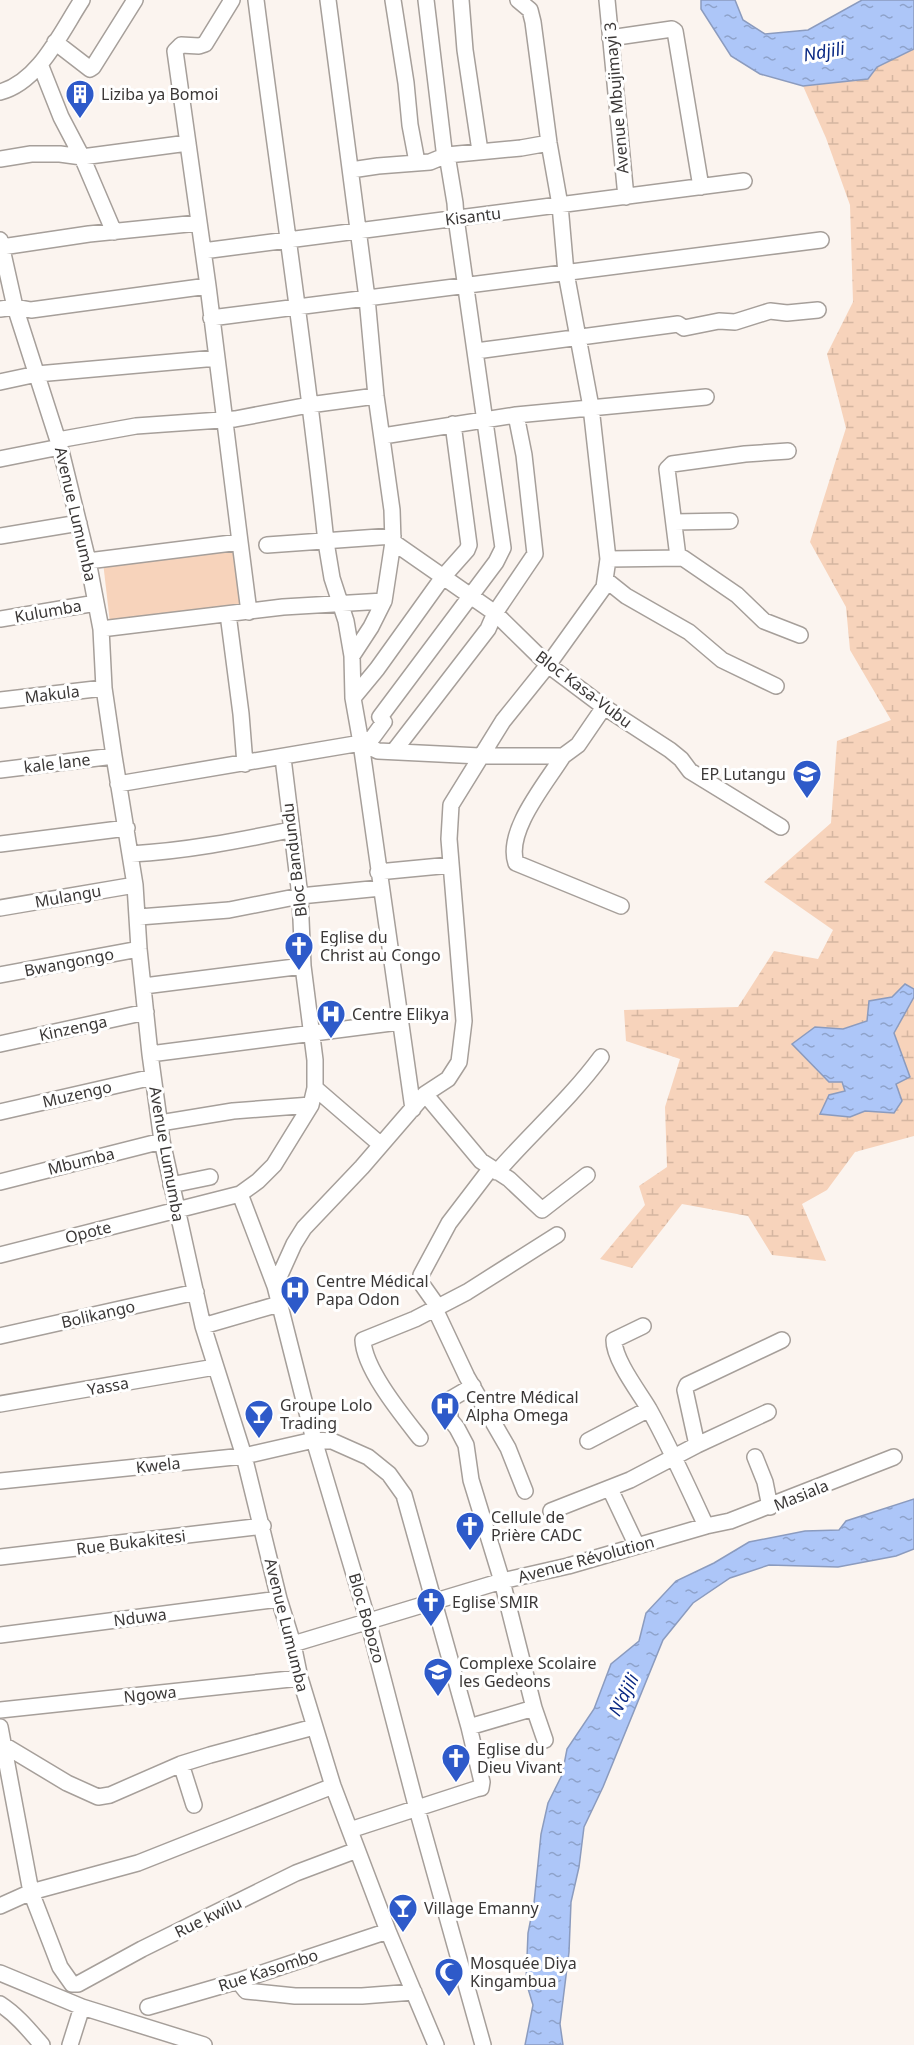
<svg xmlns="http://www.w3.org/2000/svg" width="914" height="2045" font-family="'Noto Sans',sans-serif">
<style>
.wetland{fill:url(#wetland-marsh)}
.garden{fill:#f7d3bb}
.water{fill:url(#water-ripples);stroke:#8b9bbe;stroke-width:1.5}
.lines{fill:none;stroke-linecap:round;stroke-linejoin:round}
.minor-casing{stroke:#a69f9a;stroke-width:18}
.minor{stroke:#fff;stroke-width:15}
.labels{text-anchor:middle;stroke-width:6;stroke-linejoin:round;paint-order:stroke}
.poi-label{font-size:16px;fill:#3b3837;stroke:#fff;text-anchor:start}
.street-label{font-size:16px;fill:#3b3837;stroke:#fff}
.water-label{font-size:18px;font-style:italic;fill:#0a2984;stroke:#fff}
</style>
<defs>
<pattern id="wetland-marsh" width="20" height="14" patternUnits="userSpaceOnUse" patternTransform="scale(1.5)"><rect width="20" height="14" fill="#f7d3bb"/><path d="M1 5h8M5 5V1M11 12h8M15 12V8" fill="none" stroke="#d5b6a1"/></pattern>
<pattern id="water-ripples" width="26" height="14" patternUnits="userSpaceOnUse" patternTransform="scale(1.5)"><rect width="26" height="14" fill="#adc6f8"/><path d="M2 4q2-2 4 0t4 0M15 11q2-2 4 0t4 0" fill="none" stroke="#8ea2ca"/></pattern>
</defs>
<rect width="100%" height="100%" fill="#fbf4ef"/>
<path class="wetland" d="M914,49V989L905,984L892,997L869,1001L867,1021L843,1029L815,1027L829,1082H841L845,1091L829,1095L820,1114L850,1117L865,1111L894,1113L895,1084L910,1077L894,1033L914,997V1136L855,1152L827,1190L802,1204L826,1261L772,1255L748,1216L682,1204L632,1268L600,1259L645,1205L639,1186L667,1167L665,1107L680,1059L626,1041L624,1010L738,1007L774,951L818,959L833,930L764,882L831,823L837,741L891,720L850,650L846,607L810,542L846,428L827,354L853,302L850,205L826,138L803,86L867,79L877,67Z"/>
<path class="garden" d="M234,547L241,609L110,623L103,562Z"/>
<path class="water" d="M701,0H735L743,20L765,34L808,30L862,0H914V49L877,67L868,79L803,86L760,74L731,56L701,9Z
M905,984L914,989V997L894,1033L910,1077L896,1084L902,1101L894,1113L865,1111L850,1117L820,1114L829,1095L845,1091L842,1082H829L792,1044L815,1027L843,1029L867,1021L869,1001L892,997Z
M914,1499V1549L896,1556L838,1567L769,1565L730,1578L693,1603L663,1640L603,1787L584,1827L579,1867L571,1902L569,1952L560,2024L563,2045H525L533,2005L526,1982L528,1933L534,1903L541,1834L548,1803L562,1775L567,1749L594,1709L611,1664L639,1641L646,1613L676,1581L714,1563L749,1542L805,1531L839,1530L846,1521Z"/>
<g class="lines">
<g class="minor-casing">
<path id="minor" d="M232,0L205,44L199,46L181,45L175,51L208,286L240,542
M256,0C279,181 307,361 326,542L332,578L346,621L352,656L353,698L361,743L413,1109
M328,0L367,298L376,396L392,510L393,542L384,601L371,627L352,656
M393,0L406,83L410,125L417,162
M461,0L465,50L480,151
M607,0L626,197
M610,38L672,29L675,31L701,187
M55,42L90,69L93,67L135,0
M40,64L61,117L82,157L114,232
M0,92C39,82 61,32 82,0
M0,159L31,154H60L82,157L188,143
M351,170L378,166L430,162L447,155L521,148L549,143
M0,240L15,307L60,447L88,561L101,629L104,688L114,756L135,885L139,949L150,1054L162,1141L203,1326L244,1456L279,1599L293,1644L300,1678L333,1786L388,1931L436,2045
M2,247L89,234L198,223
M203,251L744,181
M0,309L15,307L31,310L208,286
M211,318L821,240
M476,351L678,324L684,328L719,321L735,322L770,311L787,313L818,310
M0,382L37,374L217,358
M383,436L516,415L706,397
M58,440L136,426L235,419L309,405L376,396
M0,459L60,447
M674,522L730,521
M0,536L79,523
M393,542L495,613L548,665L604,707L670,750L681,759L690,771L781,827
M267,545L393,536
M678,557L667,469L672,464L745,454L788,451
M608,559L683,558L737,595L764,621L800,635
M88,561L240,542L249,612
M606,580L626,596L689,632L722,660L776,686
M228,614L241,714L245,764
M0,619L96,603
M101,629L283,607L384,601
M353,698L377,669L443,577L467,550L469,545L453,424
M0,700L104,688
M361,743L378,751L480,756H563L578,745L604,707
M394,751L488,629L495,613L535,554L524,455L516,415
M563,756C547,782 505,831 516,863L621,906
M0,770L114,756
M118,784L361,743L373,737L384,722L380,717L496,562L503,548L456,218L455,203L447,155L444,150L426,0
M0,844L127,828
M131,854C185,851 237,841 290,830
M378,872L451,865
M0,908L135,885
M139,917L229,910L300,896L381,888
M0,975L139,949
M144,986L303,966
M0,1044L146,1012
M150,1054L399,1022
M315,1088L381,1145
M425,1094L481,1161L509,1179L542,1210L587,1175
M0,1112L153,1077
M160,1123L233,1111L311,1105
M497,1172C531,1133 570,1099 601,1057
M0,1182L162,1141
M171,1185L210,1177
M240,1194L275,1286L314,1440L368,1621L417,1809L483,2045
M0,1255L240,1194L258,1181L274,1165L311,1105L315,1088V1060L303,966L300,896L283,758
M275,1286L294,1244L304,1228L362,1167L425,1094L448,1079L459,1062L464,1021L449,839L451,805L503,721L548,665L604,587L608,559L591,407L566,273L560,205L549,143L533,22L530,10L518,0
M438,1307L421,1283V1275L449,1223L491,1168
M435,1309L467,1377L508,1448L525,1491
M203,1326L279,1304
M643,1326L614,1340C614,1360 639,1392 649,1409C670,1447 688,1487 706,1526
M0,1336L196,1292
M473,1386L449,1400V1406L447,1410L450,1416L449,1418L457,1428L466,1445L471,1480L502,1581L534,1708L545,1740
M0,1404L215,1367
M420,1438C402,1415 364,1369 363,1340L415,1319L467,1292L557,1235
M588,1441L649,1409
M697,1445L685,1390L687,1385L782,1340
M755,1457L765,1482L770,1507
M0,1481L244,1456L314,1440L332,1441L368,1457L389,1474L404,1495L469,1727L482,1782L481,1788L476,1789L350,1830
M610,1489L637,1546
M551,1511L630,1480L697,1445L768,1412
M0,1557L263,1526
M0,1635L279,1599
M293,1644L502,1581L568,1566L706,1526L730,1521L894,1457
M0,1710L300,1678
M0,1727L31,1892L60,1967L72,1984H78L142,1949L296,1873L357,1850
M469,1727L534,1708
M2,1744L67,1783L98,1797L110,1795L181,1764L210,1755L314,1727
M181,1764L194,1805
M0,1906L31,1892L138,1863L333,1786
M0,1973L82,2007L204,2045
M238,1981L246,1991L295,1996H362L414,1992
M0,2004C17,2015 29,2030 42,2045
M148,2007L238,1981L388,1931
M70,2045L82,2007"/>
</g>
<use href="#minor" class="minor"/>
</g>
<defs>
<g id="building-pin" transform="scale(1.5)"><path d="M0 17L-7.5 6A9.5 9.5 0 1 1 7.5 6Z" fill="#2e5ac9" stroke="#fff"/><path d="M-4-6H4V6H1V3H-1V6H-4ZM-2.5-4.3h1.7v1.8h-1.7ZM.8-4.3h1.7v1.8H.8ZM-2.5-1h1.7V.8h-1.7ZM.8-1h1.7V.8H.8Z" fill="#fff"/></g>
<g id="school-pin" transform="scale(1.5)"><path d="M0 17L-7.5 6A9.5 9.5 0 1 1 7.5 6Z" fill="#2e5ac9" stroke="#fff"/><path d="M0-5L7-2L0 1L-7-2ZM-4 1L0 2.5L4 1V4Q0 6-4 4Z" fill="#fff"/></g>
<g id="church-pin" transform="scale(1.5)"><path d="M0 17L-7.5 6A9.5 9.5 0 1 1 7.5 6Z" fill="#2e5ac9" stroke="#fff"/><path d="M-1.2-6h2.4v3.5h3.3v2.4h-3.3V6h-2.4V-.1h-3.3v-2.4h3.3Z" fill="#fff"/></g>
<g id="hospital-pin" transform="scale(1.5)"><path d="M0 17L-7.5 6A9.5 9.5 0 1 1 7.5 6Z" fill="#2e5ac9" stroke="#fff"/><path d="M-5-5h3v3.5h4V-5h3V5h-3V1.5h-4V5h-3Z" fill="#fff"/></g>
<g id="bar-pin" transform="scale(1.5)"><path d="M0 17L-7.5 6A9.5 9.5 0 1 1 7.5 6Z" fill="#2e5ac9" stroke="#fff"/><path d="M-6-5H6L.8 .8V4.5H3.5V6h-7V4.5H-.8V.8Z" fill="#fff"/></g>
<g id="mosque-pin" transform="scale(1.5)"><path d="M0 17L-7.5 6A9.5 9.5 0 1 1 7.5 6Z" fill="#2e5ac9" stroke="#fff"/><path d="M3.5-4.9A6 6 0 1 0 3.5 4.9A5 5 0 1 1 3.5-4.9Z" fill="#fff"/></g>
</defs>
<g fill-rule="evenodd">
<use href="#building-pin" x="80" y="94"/>
<use href="#school-pin" x="807" y="774"/>
<use href="#church-pin" x="299" y="946"/>
<use href="#hospital-pin" x="331" y="1014"/>
<use href="#hospital-pin" x="295" y="1290"/>
<use href="#hospital-pin" x="445" y="1406"/>
<use href="#bar-pin" x="259" y="1414"/>
<use href="#church-pin" x="470" y="1526"/>
<use href="#church-pin" x="431" y="1602"/>
<use href="#school-pin" x="438" y="1672"/>
<use href="#church-pin" x="456" y="1758"/>
<use href="#bar-pin" x="403" y="1908"/>
<use href="#mosque-pin" x="449" y="1972"/>
</g>
<g class="labels">
<g class="poi-label">
<text x="101" y="100">Liziba ya Bomoi</text>
<text x="786" y="780" text-anchor="end">EP Lutangu</text>
<text x="320" y="943">Eglise du<tspan x="320" dy="18">Christ au Congo</tspan></text>
<text x="352" y="1020">Centre Elikya</text>
<text x="316" y="1287">Centre Médical<tspan x="316" dy="18">Papa Odon</tspan></text>
<text x="466" y="1403">Centre Médical<tspan x="466" dy="18">Alpha Omega</tspan></text>
<text x="280" y="1411">Groupe Lolo<tspan x="280" dy="18">Trading</tspan></text>
<text x="491" y="1523">Cellule de<tspan x="491" dy="18">Prière CADC</tspan></text>
<text x="452" y="1608">Eglise SMIR</text>
<text x="459" y="1669">Complexe Scolaire<tspan x="459" dy="18">les Gedeons</tspan></text>
<text x="477" y="1755">Eglise du<tspan x="477" dy="18">Dieu Vivant</tspan></text>
<text x="424" y="1914">Village Emanny</text>
<text x="470" y="1969">Mosquée Diya<tspan x="470" dy="18">Kingambua</tspan></text>
</g>
<g class="street-label">
<text transform="translate(616 98) rotate(-95)" y="6">Avenue Mbujimayi 3</text>
<text transform="translate(473 216) rotate(-7)" y="6">Kisantu</text>
<text transform="translate(76 514) rotate(77)" y="6">Avenue Lumumba</text>
<text transform="translate(48 611) rotate(-10)" y="6">Kulumba</text>
<text transform="translate(584 689) rotate(37)" y="6">Bloc Kasa-Vubu</text>
<text transform="translate(52 694) rotate(-7)" y="6">Makula</text>
<text transform="translate(57 763) rotate(-7)" y="6">kale lane</text>
<text transform="translate(294 860) rotate(-97)" y="6">Bloc Bandundu</text>
<text transform="translate(68 896) rotate(-10)" y="6">Mulangu</text>
<text transform="translate(69 962) rotate(-11)" y="6">Bwangongo</text>
<text transform="translate(73 1028) rotate(-12)" y="6">Kinzenga</text>
<text transform="translate(77 1094) rotate(-13)" y="6">Muzengo</text>
<text transform="translate(167 1154) rotate(80)" y="6">Avenue Lumumba</text>
<text transform="translate(81 1161) rotate(-14)" y="6">Mbumba</text>
<text transform="translate(88 1232) rotate(-14)" y="6">Opote</text>
<text transform="translate(98 1314) rotate(-13)" y="6">Bolikango</text>
<text transform="translate(108 1386) rotate(-10)" y="6">Yassa</text>
<text transform="translate(158 1465) rotate(-6)" y="6">Kwela</text>
<text transform="translate(801 1495) rotate(-22)" y="6">Masiala</text>
<text transform="translate(131 1542) rotate(-7)" y="6">Rue Bukakitesi</text>
<text transform="translate(586 1559) rotate(-15)" y="6">Avenue Révolution</text>
<text transform="translate(140 1617) rotate(-7)" y="6">Nduwa</text>
<text transform="translate(367 1618) rotate(74)" y="6">Bloc Bobozo</text>
<text transform="translate(287 1625) rotate(76)" y="6">Avenue Lumumba</text>
<text transform="translate(150 1694) rotate(-6)" y="6">Ngowa</text>
<text transform="translate(208 1917) rotate(-26)" y="6">Rue kwilu</text>
<text transform="translate(268 1970) rotate(-18)" y="6">Rue Kasombo</text>
</g>
<g class="water-label">
<text transform="translate(824 52) rotate(-10)" y="6">Ndjili</text>
<text transform="translate(624 1695) rotate(-63)" y="6">N'djili</text>
</g>
</g>
</svg>
